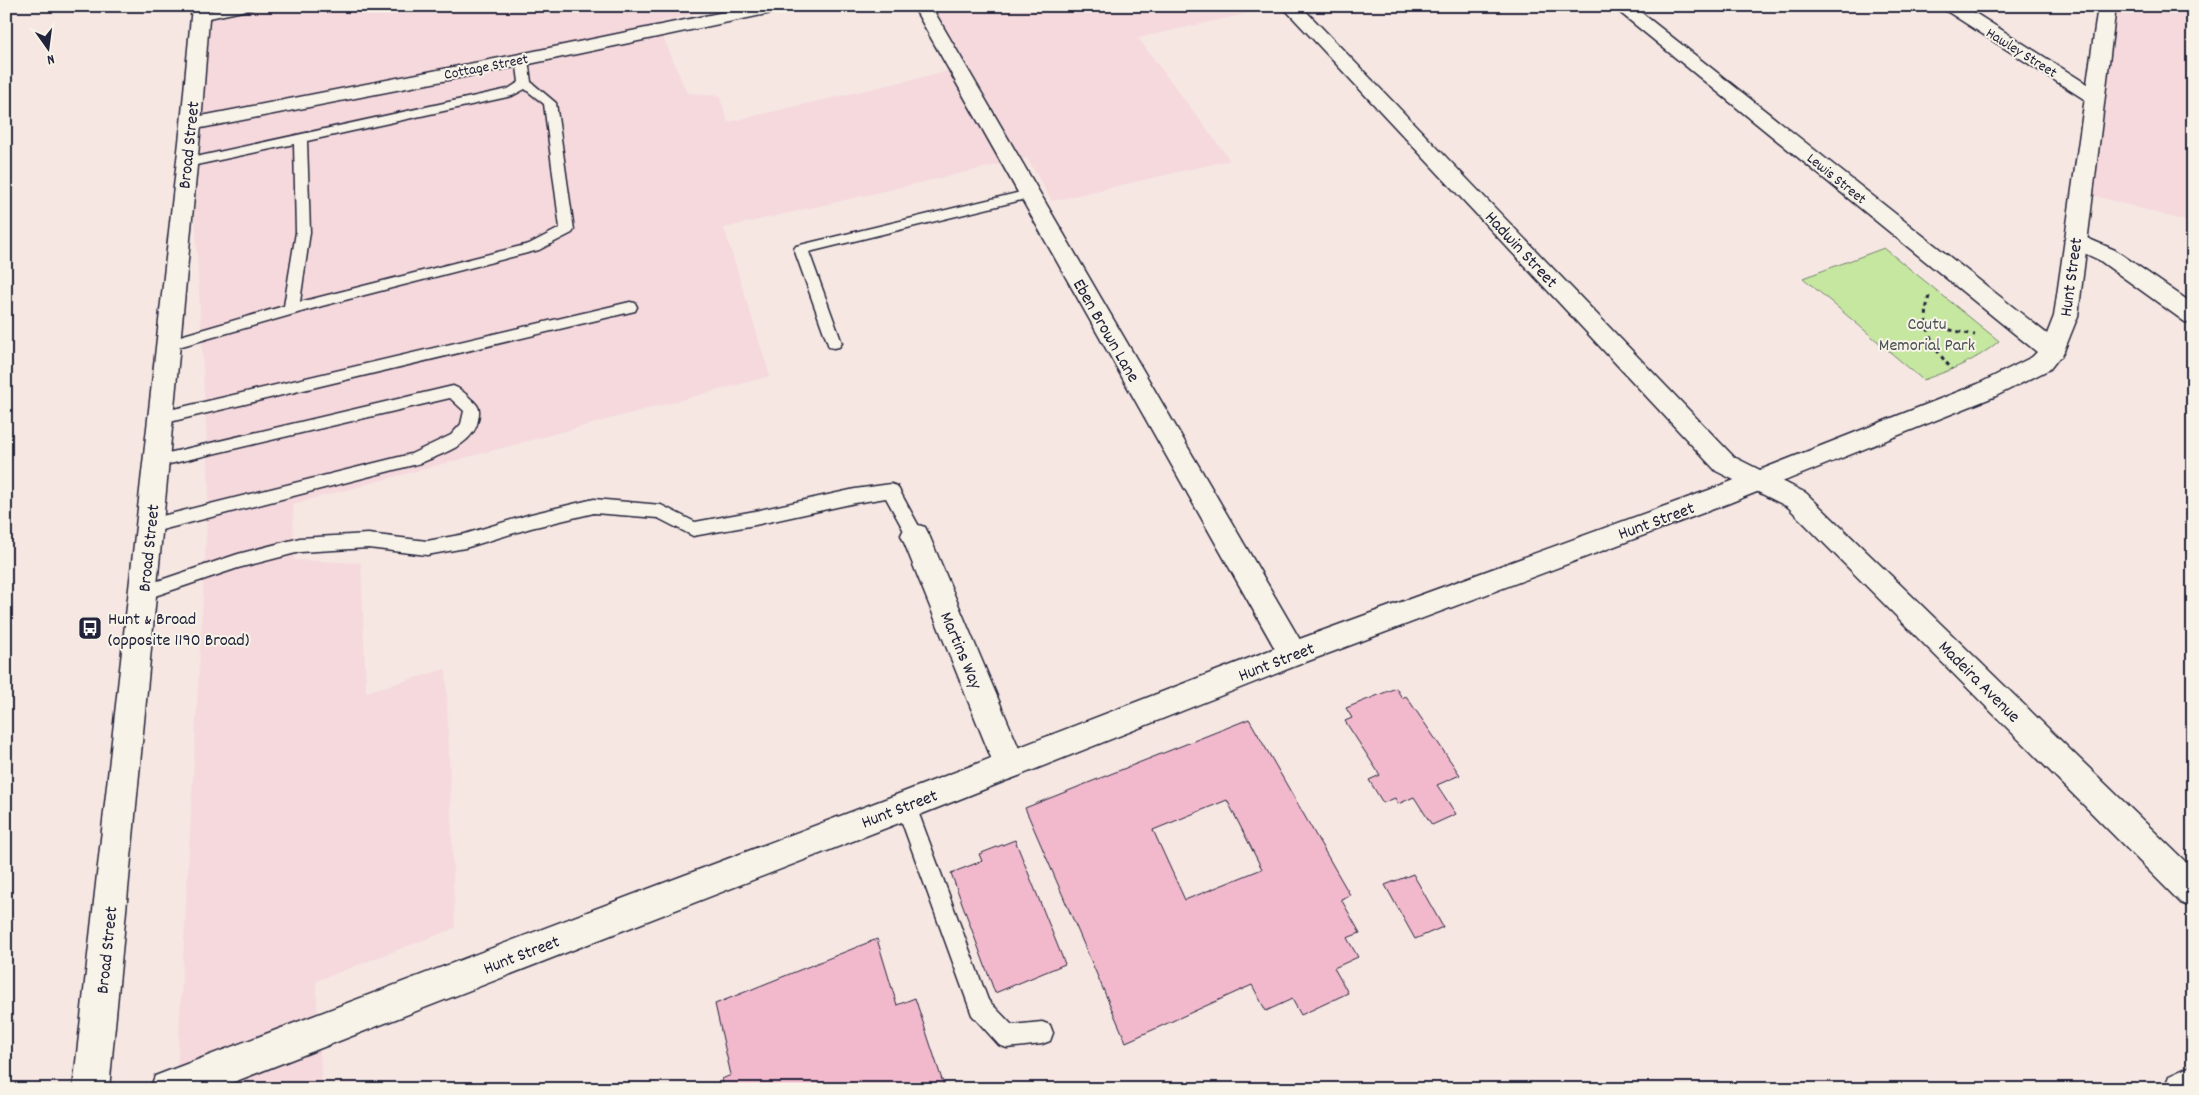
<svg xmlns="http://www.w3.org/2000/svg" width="2199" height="1095" font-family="Dekko,sans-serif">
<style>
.built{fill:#f5d9dc}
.green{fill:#c6e7a0;stroke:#74846e}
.building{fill:#f2b9cd;stroke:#22223b;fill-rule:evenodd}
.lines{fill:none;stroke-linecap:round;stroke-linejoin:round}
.service-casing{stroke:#22223b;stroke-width:3}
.minor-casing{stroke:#22223b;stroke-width:3}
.tertiary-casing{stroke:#22223b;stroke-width:3}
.secondary-casing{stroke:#22223b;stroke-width:3}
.primary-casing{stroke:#22223b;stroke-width:3}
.path{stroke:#22223b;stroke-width:3;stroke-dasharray:4 4;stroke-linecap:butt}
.service{fill:#f7f3e8;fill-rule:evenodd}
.minor{fill:#f7f3e8;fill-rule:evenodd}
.tertiary{fill:#f7f3e8;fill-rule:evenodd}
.secondary{fill:#f7f3e8;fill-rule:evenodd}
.primary{fill:#f7f3e8;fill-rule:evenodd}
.labels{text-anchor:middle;stroke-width:4;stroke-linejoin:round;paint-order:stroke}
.far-street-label{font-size:15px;fill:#22223b;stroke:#f7f3e8}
.street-label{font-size:18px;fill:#22223b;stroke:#f7f3e8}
.park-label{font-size:18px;fill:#4b5354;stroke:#f7f3e8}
.poi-label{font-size:18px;fill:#22223b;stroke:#f7f3e8;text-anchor:start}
</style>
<rect width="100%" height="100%" fill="#f6e7e3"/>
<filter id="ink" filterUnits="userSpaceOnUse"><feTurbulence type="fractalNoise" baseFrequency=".02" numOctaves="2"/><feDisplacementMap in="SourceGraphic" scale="10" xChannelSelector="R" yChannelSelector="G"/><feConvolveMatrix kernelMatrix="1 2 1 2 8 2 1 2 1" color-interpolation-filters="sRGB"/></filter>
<g filter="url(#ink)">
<path class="built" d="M199,6H691L692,14L657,23L687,93L719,96L728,122L949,71L952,66L918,6H1281L1138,38L1230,160L1052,201L1027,158L724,228L770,376L293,504L294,560L361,563L366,692L446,669L455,928L316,981L322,1089H176L209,484L190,118Z
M2101,6H2193V223L2085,193Z"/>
<path class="green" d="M1884,248L1999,341C1976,361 1951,370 1923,380L1803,278Z"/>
<path class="building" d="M1396,688L1402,698L1406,696L1460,775L1437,785L1456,814L1432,825L1414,797L1398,804L1395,798L1383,803L1369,780L1380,775L1345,721L1352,718L1346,708Z
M1249,719L1350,895L1341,899L1360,933L1347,938L1358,957L1334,968L1348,993L1301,1015L1292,999L1266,1011L1252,985L1126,1042L1025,808ZM1227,800L1262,869L1185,900L1153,830Z
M1015,840L1065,964L995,993L951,873L982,861L979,854Z
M1413,874L1443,927L1415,939L1385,885Z
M877,939L897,1005L915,998L945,1089H724L722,1079L731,1075L715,1004Z"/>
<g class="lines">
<g class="service-casing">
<path id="service" d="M232,6H258L252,9L200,20L194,16L196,14Z
M522,55L528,59L531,82L556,103L574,230L572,233L539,250L322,306L168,350L163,349L160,345L163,341L284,306L296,232L294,144L187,167L182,166L180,163L182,160L508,89L519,82L516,59ZM525,89L544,104L560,228L529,244L300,302L310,232L307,141L512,96Z
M1029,190L1036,194L1034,197L809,252L842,343L839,347L834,348L829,347L794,249L796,246Z
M630,302L635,303L637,307L635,311L161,424L155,422L153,418L155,414L161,412Z
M453,386C461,389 466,394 472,400C480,407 480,410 478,420C474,445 441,454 421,463L150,533L144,531L141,526L144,521L150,519L411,454L451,435L461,424L464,411L450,398L157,467L151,465L149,461L151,457Z
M891,484L897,486L921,530L924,535L921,540L915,542L909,540L886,498L855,503L755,525L693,536L658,518L594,513L531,528L465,548L427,555L368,548L300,552L238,568L143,600L137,598L134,593L137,588L238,554L300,538L368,534L427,541L465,534L531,514L594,499L661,505L695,522L755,511L855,489Z
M906,797L913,799L916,806L988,1000L1012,1025L1042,1022L1050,1025L1053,1033L1050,1041L1042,1044L1007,1048L999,1045L972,1015L896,806L899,799Z"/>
</g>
<g class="minor-casing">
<path id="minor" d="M913,6H931L1303,645L1308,654L1303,663L1293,666L1283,663Z
M1282,6H1301L1734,457L1806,493L2193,869V908L2181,903L1788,507L1716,471Z
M1612,6H1633L2061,345L2064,351L2061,357L2052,359L2043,357Z
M1942,6H1964L2101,93L2104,97L2101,101L2094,103L2087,101L1945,10Z
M2075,233L2115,250L2193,304V324L2185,322L2099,260L2067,245L2064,240L2067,235Z
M915,524L925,527L929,535L1026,765L1021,775L1010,779L999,775L994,765L901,535L905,527Z
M2193,1065V1089H2164L2169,1076Z"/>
</g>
<g class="tertiary-casing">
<path id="tertiary" d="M753,6H790L787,10L781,11L520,66L191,130L184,128L181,124L184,120L191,118L520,54Z"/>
</g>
<g class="secondary-casing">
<path id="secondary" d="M2098,6H2116L2078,316L2064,351L2050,369L1996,396L1727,504L1303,663L917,816L216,1089H150L155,1076L168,1071L901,793L1283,645L1709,490L1978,384L2032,357L2042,347L2054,316Z"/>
</g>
<g class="primary-casing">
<path id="primary" d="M192,6H210L201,124L109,1089H73L181,124Z"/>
</g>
<path class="path" d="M1929,296C1921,325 1932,348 1952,369
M1926,325L1975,335"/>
<use href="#service" class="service"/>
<use href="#minor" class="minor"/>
<use href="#tertiary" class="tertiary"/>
<use href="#secondary" class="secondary"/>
<use href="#primary" class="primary"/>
</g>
</g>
<defs>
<g id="bus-square" transform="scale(1.25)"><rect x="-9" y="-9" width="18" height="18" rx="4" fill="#22223b" stroke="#f7f3e8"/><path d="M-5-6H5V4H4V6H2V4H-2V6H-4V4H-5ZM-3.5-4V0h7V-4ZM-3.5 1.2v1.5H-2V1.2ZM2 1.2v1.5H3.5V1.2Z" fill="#fff"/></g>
</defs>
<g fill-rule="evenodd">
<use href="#bus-square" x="90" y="628"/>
</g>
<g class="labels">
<g class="far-street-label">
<text transform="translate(2022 52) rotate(32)" y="5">Hawley Street</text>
<text transform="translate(486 66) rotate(-11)" y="5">Cottage Street</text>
<text transform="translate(1837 178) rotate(39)" y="5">Lewis Street</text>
</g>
<g class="street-label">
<text transform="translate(188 145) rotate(-84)" y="6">Broad Street</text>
<text transform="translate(1522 249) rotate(47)" y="6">Hadwin Street</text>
<text transform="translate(2070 277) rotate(-82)" y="6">Hunt Street</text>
<text transform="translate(1107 330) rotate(60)" y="6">Eben Brown Lane</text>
<text transform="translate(1656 520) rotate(-20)" y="6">Hunt Street</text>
<text transform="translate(148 548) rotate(-84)" y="6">Broad Street</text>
<text transform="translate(962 650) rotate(67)" y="6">Martins Way</text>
<text transform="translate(1276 661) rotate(-21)" y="6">Hunt Street</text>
<text transform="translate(1980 681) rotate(45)" y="6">Madeira Avenue</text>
<text transform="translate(899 808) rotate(-21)" y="6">Hunt Street</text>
<text transform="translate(106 950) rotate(-84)" y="6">Broad Street</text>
<text transform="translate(521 954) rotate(-21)" y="6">Hunt Street</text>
</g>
<g class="park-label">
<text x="1927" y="329">Coutu<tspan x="1927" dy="21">Memorial Park</tspan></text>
</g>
<g class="poi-label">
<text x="108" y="624">Hunt &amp; Broad<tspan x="108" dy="21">(opposite 1190 Broad)</tspan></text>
</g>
</g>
<rect width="2199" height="1095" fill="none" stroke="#f7f3e8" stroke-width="25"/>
<rect x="12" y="12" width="2174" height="1070" fill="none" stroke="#22223b" stroke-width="2" filter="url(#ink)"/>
<g transform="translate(48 48) rotate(166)" stroke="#f7f3e8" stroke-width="4" paint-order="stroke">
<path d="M0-4L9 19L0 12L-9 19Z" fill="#22223b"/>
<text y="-8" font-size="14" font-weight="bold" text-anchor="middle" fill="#22223b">N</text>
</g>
</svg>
